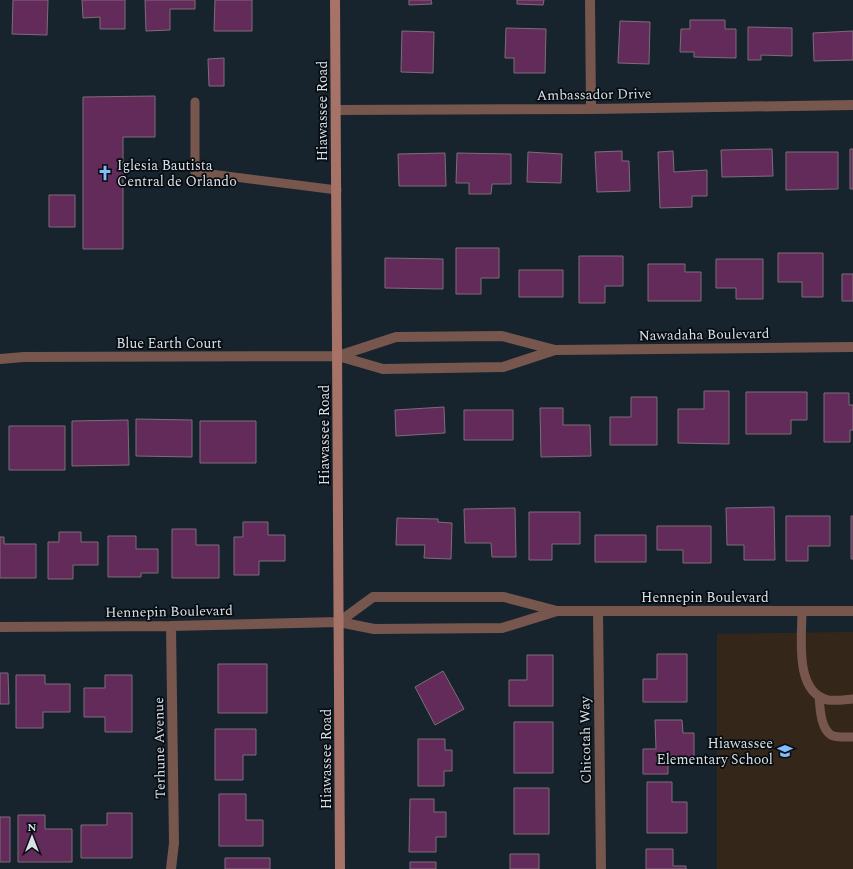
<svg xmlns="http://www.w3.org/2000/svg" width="853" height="869" font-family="Spectral,serif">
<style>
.education{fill:#342719}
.building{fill:#632b59;stroke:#7d6d79}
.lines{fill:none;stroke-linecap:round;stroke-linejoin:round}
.service{stroke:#77564e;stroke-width:9}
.minor{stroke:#77564e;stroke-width:10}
.secondary{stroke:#a77267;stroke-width:10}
.labels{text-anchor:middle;stroke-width:3.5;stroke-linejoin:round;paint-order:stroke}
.street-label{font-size:14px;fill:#d8e0e7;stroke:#070c11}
.poi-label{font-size:14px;fill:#d8e0e7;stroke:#070c11;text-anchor:start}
</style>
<rect width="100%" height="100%" fill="#17242e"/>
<path class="education" d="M853,632V869H717V634Z"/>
<path class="building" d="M13,0H48L47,35L12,34Z
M82,0H125V29H100V17L83,18Z
M145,0H195V9H170V30L146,31Z
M215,0H252V31H214Z
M409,0H431L432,4L409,5Z
M517,0H544L543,5L517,4Z
M690,20H725V29H736V58L694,57V52H680L681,29H690Z
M620,21L650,22L649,64L618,63Z
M748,27L792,28V56L761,55V60H748Z
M506,28L546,29L545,73H514V58H505Z
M402,31L434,32L433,73L401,72Z
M853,31V60L814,61L813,33Z
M224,58V86H209L208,59Z
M155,96V137H123V249H83V97Z
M772,149L773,176L722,177L721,150Z
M850,149H853V189H850Z
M622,151V161H629L630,191L597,192L595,152Z
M673,151L674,172L707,170V196H692V207L660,208L658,152Z
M528,152L562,154L561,183L527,182Z
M786,152H838V189L786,190Z
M445,153L446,186H399L398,154Z
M457,153L511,154V184H492L491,194H469V183H456Z
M49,195H75V227H49Z
M456,248H499V278H481V294H456Z
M778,253H823V297H802V282H778Z
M579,256H623V286H605V303H579Z
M385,258L443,259V289L385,288Z
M716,259H763V299H736V288H716Z
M648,264H685V272H701V301H648Z
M519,270H563V297H519Z
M842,274H853V301H842Z
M704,391H729V444L678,443V409H704Z
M746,392H807V420H791V434H746Z
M824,393H849V405H853V430H850V442H824Z
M631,397H657V445H610V417H631Z
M444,407L445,433L396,436L395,410Z
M540,408H563V425H590L591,456L541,457Z
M464,410H513V440H464Z
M136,419L192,420V457L136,456Z
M128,420L129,465L72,466V421Z
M200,421H256V463H200Z
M9,426H65V470H9Z
M774,507L775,560H744V545H727L726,508Z
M515,508L516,557H492L491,543H465L464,509Z
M529,512H580V544H552V560H529Z
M786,516H830V546H808V561H786Z
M851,516H853V559H851Z
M397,518L438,519V522L452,523L451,559L424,558L425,545H396Z
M243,522H268V535H285V561H259V575H234V537H243Z
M657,526H711V563H683V550H657Z
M172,529H196V545H219V578H172Z
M59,532H81V542H98V565H73V579H48V542H59Z
M595,535H646V562H595Z
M108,536H136V549H158V573H141V577H108Z
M0,537H4V544H36V578H0Z
M657,654H687V702H643V679H657Z
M527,655H553V706H509V680H527Z
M218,664H267V713H218Z
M443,671L464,709L435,725L415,687Z
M0,673H8L9,704H0Z
M16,675H45V684H70V712H43V728H16Z
M105,675H132V732H105V717H84V688H105Z
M655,720H682L683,733H694V760H668V774H643V749H656Z
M514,722H553V773H514Z
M215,729H256V755H243V780H215Z
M418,739H445V750H452V771H444V786H418Z
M647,782H672V802H687V833H647Z
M514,788H549V834H514Z
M219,794H246V820H263V846H219Z
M410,799H434V812H446V837H436V852H409Z
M107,813H132V858H81V825H107Z
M18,815H45V829H72V862H18Z
M0,817H10V862H0Z
M646,849H673V866H686V869H646Z
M510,854H539V869H510Z
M225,858H270V869H225Z
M410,862H436V869H410Z"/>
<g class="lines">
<path class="service" d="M195,102V172L337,190
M802,611C802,637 794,692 828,700C836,701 845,700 853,699
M819,696C820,706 820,728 831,735C837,738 847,737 853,737"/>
<path class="minor" d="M590,0L591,109
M336,110L591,109L853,105
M338,356L396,337L502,336L555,350L853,347
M0,359L24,357L338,356L383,369L503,367L555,350
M598,611L601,869
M339,622L373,597H504L557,611H853
M0,627L171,626L339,622L374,629L502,628L557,611
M171,869L174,843L171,626"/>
<path class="secondary" d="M335,0L340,869"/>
</g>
<defs>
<g id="church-bare" transform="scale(1.2)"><path d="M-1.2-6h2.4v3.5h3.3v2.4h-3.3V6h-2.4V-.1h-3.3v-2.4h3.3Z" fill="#81bdfa" stroke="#070c11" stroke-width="2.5" paint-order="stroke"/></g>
<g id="school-bare" transform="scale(1.2)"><path d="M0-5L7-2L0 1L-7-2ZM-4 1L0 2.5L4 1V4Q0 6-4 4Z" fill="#81bdfa" stroke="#070c11" stroke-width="2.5" paint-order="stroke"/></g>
</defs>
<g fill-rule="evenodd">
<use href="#church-bare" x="105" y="173"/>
<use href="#school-bare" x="785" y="751"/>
</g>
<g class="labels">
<g class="street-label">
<text transform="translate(594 94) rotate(-1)" y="5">Ambassador Drive</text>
<text transform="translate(322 111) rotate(-90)" y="5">Hiawassee Road</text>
<text transform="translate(704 334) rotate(-1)" y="5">Nawadaha Boulevard</text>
<text x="169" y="348">Blue Earth Court</text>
<text transform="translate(324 435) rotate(-90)" y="5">Hiawassee Road</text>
<text x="705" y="602">Hennepin Boulevard</text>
<text transform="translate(169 611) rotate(-1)" y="5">Hennepin Boulevard</text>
<text transform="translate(585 740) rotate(-91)" y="5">Chicotah Way</text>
<text transform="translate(159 748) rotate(-91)" y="5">Terhune Avenue</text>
<text transform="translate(326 759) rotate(-90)" y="5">Hiawassee Road</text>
</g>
<g class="poi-label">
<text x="117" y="170">Iglesia Bautista<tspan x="117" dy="16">Central de Orlando</tspan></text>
<text x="773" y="748" text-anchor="end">Hiawassee<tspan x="773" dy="16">Elementary School</tspan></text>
</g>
</g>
<g transform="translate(32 837)" stroke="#070c11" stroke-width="3" paint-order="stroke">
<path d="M0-3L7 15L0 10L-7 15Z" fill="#d8e0e7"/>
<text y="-6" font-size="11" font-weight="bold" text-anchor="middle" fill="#d8e0e7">N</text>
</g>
</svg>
